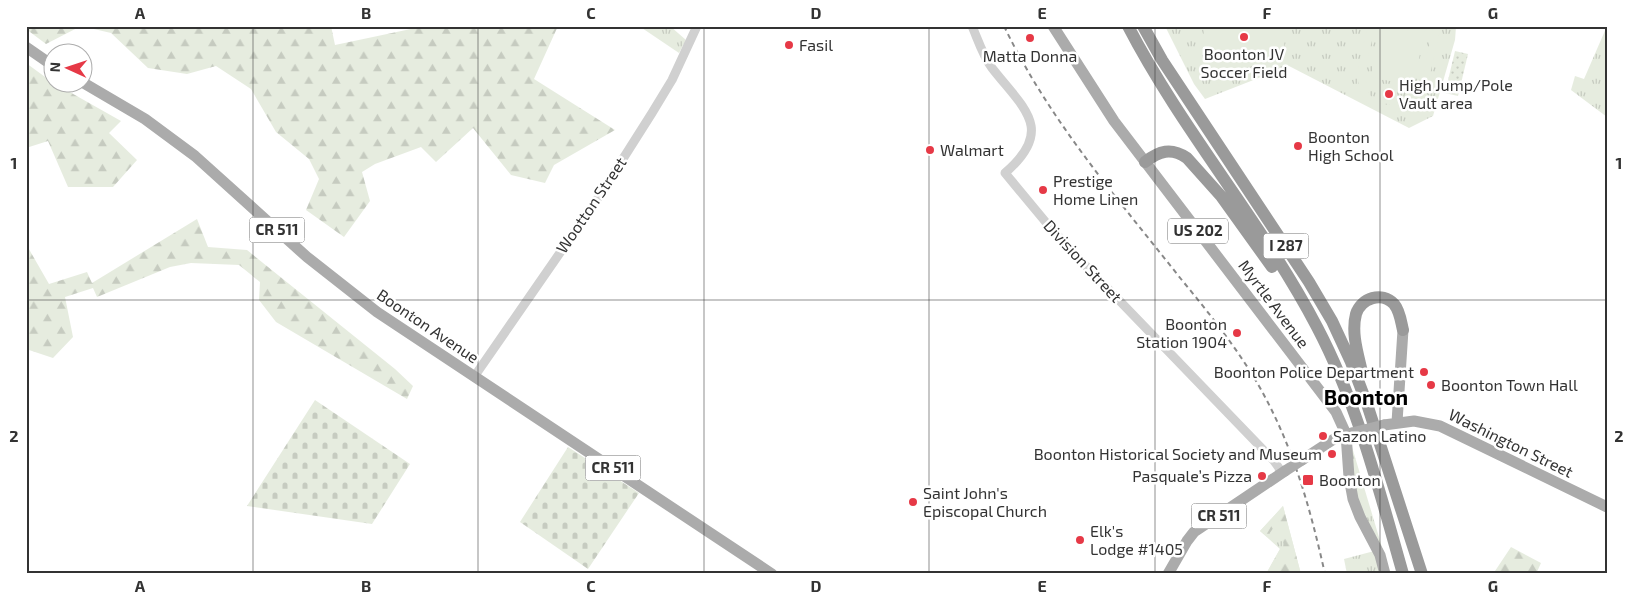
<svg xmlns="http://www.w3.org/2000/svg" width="1633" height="600" font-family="'Exo 2',sans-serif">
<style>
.grass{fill:url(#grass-tufts)}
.forest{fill:url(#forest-firs)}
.cemetery{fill:url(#cemetery-stones)}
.garden{fill:url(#garden-dots)}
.pitch{fill:#e6ecdf}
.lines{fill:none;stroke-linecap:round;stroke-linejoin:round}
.minor{stroke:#d0d0d0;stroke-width:9}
.major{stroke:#ababab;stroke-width:11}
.highway{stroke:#9a9a9a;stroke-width:12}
.rail{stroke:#888;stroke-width:2;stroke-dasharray:5 4;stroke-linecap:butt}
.major-bridge{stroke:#ababab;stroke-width:11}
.grid{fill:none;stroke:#333;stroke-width:1;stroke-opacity:0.55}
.poi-dot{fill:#e63946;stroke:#fff;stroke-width:2}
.labels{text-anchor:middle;stroke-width:5;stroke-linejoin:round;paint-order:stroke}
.shield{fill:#fff;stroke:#707070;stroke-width:1}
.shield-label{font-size:15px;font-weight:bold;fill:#333}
.poi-label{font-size:16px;fill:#333;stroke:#fff;text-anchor:start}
.street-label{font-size:16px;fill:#333;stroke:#fff}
.district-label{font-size:21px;font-weight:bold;fill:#000;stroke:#fff}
.neatline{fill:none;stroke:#333;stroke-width:2}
.grid-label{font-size:16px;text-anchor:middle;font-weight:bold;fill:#333}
</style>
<defs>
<pattern id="grass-tufts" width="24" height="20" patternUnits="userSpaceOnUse" patternTransform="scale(1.25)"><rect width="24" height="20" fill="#e6ecdf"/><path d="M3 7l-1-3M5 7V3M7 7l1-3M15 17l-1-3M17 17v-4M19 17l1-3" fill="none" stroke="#c6cbc0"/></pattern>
<pattern id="forest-firs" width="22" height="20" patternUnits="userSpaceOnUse" patternTransform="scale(1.25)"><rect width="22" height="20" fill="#e6ecdf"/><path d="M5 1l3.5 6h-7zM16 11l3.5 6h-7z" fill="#c6cbc0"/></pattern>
<pattern id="cemetery-stones" width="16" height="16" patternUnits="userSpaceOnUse" patternTransform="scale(1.25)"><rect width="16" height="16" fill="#e6ecdf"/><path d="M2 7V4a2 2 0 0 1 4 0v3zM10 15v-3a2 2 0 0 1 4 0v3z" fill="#c6cbc0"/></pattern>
<pattern id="garden-dots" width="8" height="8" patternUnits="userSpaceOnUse" patternTransform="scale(1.25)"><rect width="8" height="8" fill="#e6ecdf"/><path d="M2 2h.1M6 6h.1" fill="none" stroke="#c6cbc0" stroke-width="1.8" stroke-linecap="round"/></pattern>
</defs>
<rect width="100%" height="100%" fill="#fff"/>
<path class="grass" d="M639,26H670L686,40L679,53Z
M1165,26H1456V27L1455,40L1433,116L1409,128L1289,66L1205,99L1194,84Z
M1607,26V117L1571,90L1575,76L1584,79Z
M1352,447L1390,574H1347L1344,559L1378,550L1353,496Z
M1283,506L1301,574H1266L1280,549L1260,531Z"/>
<path class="forest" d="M26,26H331L335,45L425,26H558L534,79L615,130L554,165L545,183L511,175L473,128L436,162L421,147L375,164L362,172L370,201L344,237L306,210L319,179L309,159L276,132L251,89L216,66L187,74L148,68L111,33L81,26L46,44L26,29Z
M26,63L52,82L121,121L109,133L137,160L113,187H68L48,141L26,148Z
M197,219L208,247L247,250L395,369L413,386L407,399L276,322L259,300L260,282L239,265L191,263L170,267L97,297L93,288L65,297L73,337L53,358L29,350L26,342V244L49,284L87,272L92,283Z
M1283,506L1301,574H1266L1280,549L1284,546L1278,521L1267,537L1260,531Z
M1511,547L1541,563L1536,574H1493Z"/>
<path class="cemetery" d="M315,400L410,464L372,524L247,506Z
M568,447L639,493L588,569L520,522Z"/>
<path class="garden" d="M1455,51L1468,54L1458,96L1445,93Z"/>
<path class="pitch" d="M1204,26H1285L1284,52L1203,48Z
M1368,26H1376C1370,50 1349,105 1393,105C1402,105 1411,100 1416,93C1425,80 1429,43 1433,26H1441L1422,110L1414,108V105C1404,112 1392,115 1380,110C1344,97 1362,53 1368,26Z
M1382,26H1426L1413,86L1371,77Z
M1221,50C1234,49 1244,57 1247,70L1238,77L1220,87L1204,62L1211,54Z"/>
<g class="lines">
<path class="minor" d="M972,26C978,40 983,56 992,68C1023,108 1056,129 1005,173L1049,226L1086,266L1274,461L1279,468L1280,474
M474,377L600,195L652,113L672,80L697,26"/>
<path class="major" d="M1053,26L1114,121L1336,412L1346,434L1349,477L1353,499L1360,517L1380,555L1385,574
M26,47L52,65
M82,82L145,119L195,156L307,257L377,312L772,574
M1397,422L1403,330
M1384,425L1414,421L1440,426L1607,507
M1302,460L1334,439L1352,433
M1168,574L1187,541L1194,532L1285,471"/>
<path class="highway" d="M1128,26C1183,132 1262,222 1317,327C1358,405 1379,490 1403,574
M1143,26L1162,60L1309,282L1332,321L1351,362L1367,404L1422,574
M1145,162C1159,151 1171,147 1187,158L1221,196L1272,267
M1362,372C1358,354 1351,333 1356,314C1361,298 1382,291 1394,304C1400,311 1401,322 1403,330"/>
<path class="rail" d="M1004,26C1049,120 1117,198 1181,279C1209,313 1237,348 1259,386C1293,446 1310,507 1325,574"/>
<path class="major-bridge" d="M1352,433L1384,425
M1285,471L1302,460"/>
</g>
<path class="grid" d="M253,26V574M478,26V574M704,26V574M929,26V574M1155,26V574M1380,26V574M26,300H1607"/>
<g class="poi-dot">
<circle cx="1244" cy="37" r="5"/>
<circle cx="1030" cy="38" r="5"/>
<circle cx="789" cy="45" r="5"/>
<circle cx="1389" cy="94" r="5"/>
<circle cx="1298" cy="146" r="5"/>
<circle cx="930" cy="150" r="5"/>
<circle cx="1043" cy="190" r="5"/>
<circle cx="1237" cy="333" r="5"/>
<circle cx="1424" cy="372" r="5"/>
<circle cx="1431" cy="385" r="5"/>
<circle cx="1323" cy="436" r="5"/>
<circle cx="1332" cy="454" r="5"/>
<circle cx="1262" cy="476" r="5"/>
<rect x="1302" y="474" width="12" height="12" rx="2.5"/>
<circle cx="913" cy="502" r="5"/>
<circle cx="1080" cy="540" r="5"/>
</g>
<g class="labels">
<g class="shield">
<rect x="249.5" y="217.5" width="55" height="25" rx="4"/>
<rect x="1168" y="218.5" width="60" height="25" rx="4"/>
<rect x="1263.5" y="233.5" width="45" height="25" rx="4"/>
<rect x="585.5" y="455.5" width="55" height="25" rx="4"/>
<rect x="1191.5" y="503.5" width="55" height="25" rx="4"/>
</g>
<g class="shield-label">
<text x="277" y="235">CR 511</text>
<text x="1198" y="236">US 202</text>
<text x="1286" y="251">I 287</text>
<text x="613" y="473">CR 511</text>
<text x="1219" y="521">CR 511</text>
</g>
<g class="poi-label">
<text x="799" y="51">Fasil</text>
<text x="1244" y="60" text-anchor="middle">Boonton JV<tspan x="1244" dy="18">Soccer Field</tspan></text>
<text x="1030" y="62" text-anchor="middle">Matta Donna</text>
<text x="1399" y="91">High Jump/Pole<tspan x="1399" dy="18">Vault area</tspan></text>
<text x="1308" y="143">Boonton<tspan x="1308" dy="18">High School</tspan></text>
<text x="940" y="156">Walmart</text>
<text x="1053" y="187">Prestige<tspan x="1053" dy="18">Home Linen</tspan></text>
<text x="1227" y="330" text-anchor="end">Boonton<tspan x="1227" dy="18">Station 1904</tspan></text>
<text x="1414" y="378" text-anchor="end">Boonton Police Department</text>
<text x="1441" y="391">Boonton Town Hall</text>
<text x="1333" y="442">Sazon Latino</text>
<text x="1322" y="460" text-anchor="end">Boonton Historical Society and Museum</text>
<text x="1252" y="482" text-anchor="end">Pasquale’s Pizza</text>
<text x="1319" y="486">Boonton</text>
<text x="923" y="499">Saint John's<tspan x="923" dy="18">Episcopal Church</tspan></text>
<text x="1090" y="537">Elk's<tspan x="1090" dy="18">Lodge #1405</tspan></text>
</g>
<g class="street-label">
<text transform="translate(591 205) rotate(-56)" y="6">Wootton Street</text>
<text transform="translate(1083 261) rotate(47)" y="6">Division Street</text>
<text transform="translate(1274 304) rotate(53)" y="6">Myrtle Avenue</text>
<text transform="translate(428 326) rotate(34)" y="6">Boonton Avenue</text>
<text transform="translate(1511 443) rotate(26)" y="6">Washington Street</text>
</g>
<g class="district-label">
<text x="1366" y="405">Boonton</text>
</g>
</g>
<rect width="1633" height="600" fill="none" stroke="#ffffff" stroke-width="55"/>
<g transform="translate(68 68) rotate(273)"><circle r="24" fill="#ffffff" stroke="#adadad"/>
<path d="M0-4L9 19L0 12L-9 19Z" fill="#e63946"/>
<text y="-8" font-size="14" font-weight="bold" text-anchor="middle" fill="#333333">N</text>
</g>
<rect x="28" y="28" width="1578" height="544" class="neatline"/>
<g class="grid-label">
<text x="140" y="19">A</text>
<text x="366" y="19">B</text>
<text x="591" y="19">C</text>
<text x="816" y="19">D</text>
<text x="1042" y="19">E</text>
<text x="1267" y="19">F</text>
<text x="1493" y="19">G</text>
<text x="14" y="169">1</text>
<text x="1619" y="169">1</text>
<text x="14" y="442">2</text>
<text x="1619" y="442">2</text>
<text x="140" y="592">A</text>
<text x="366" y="592">B</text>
<text x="591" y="592">C</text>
<text x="816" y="592">D</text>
<text x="1042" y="592">E</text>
<text x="1267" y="592">F</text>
<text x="1493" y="592">G</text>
</g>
</svg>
